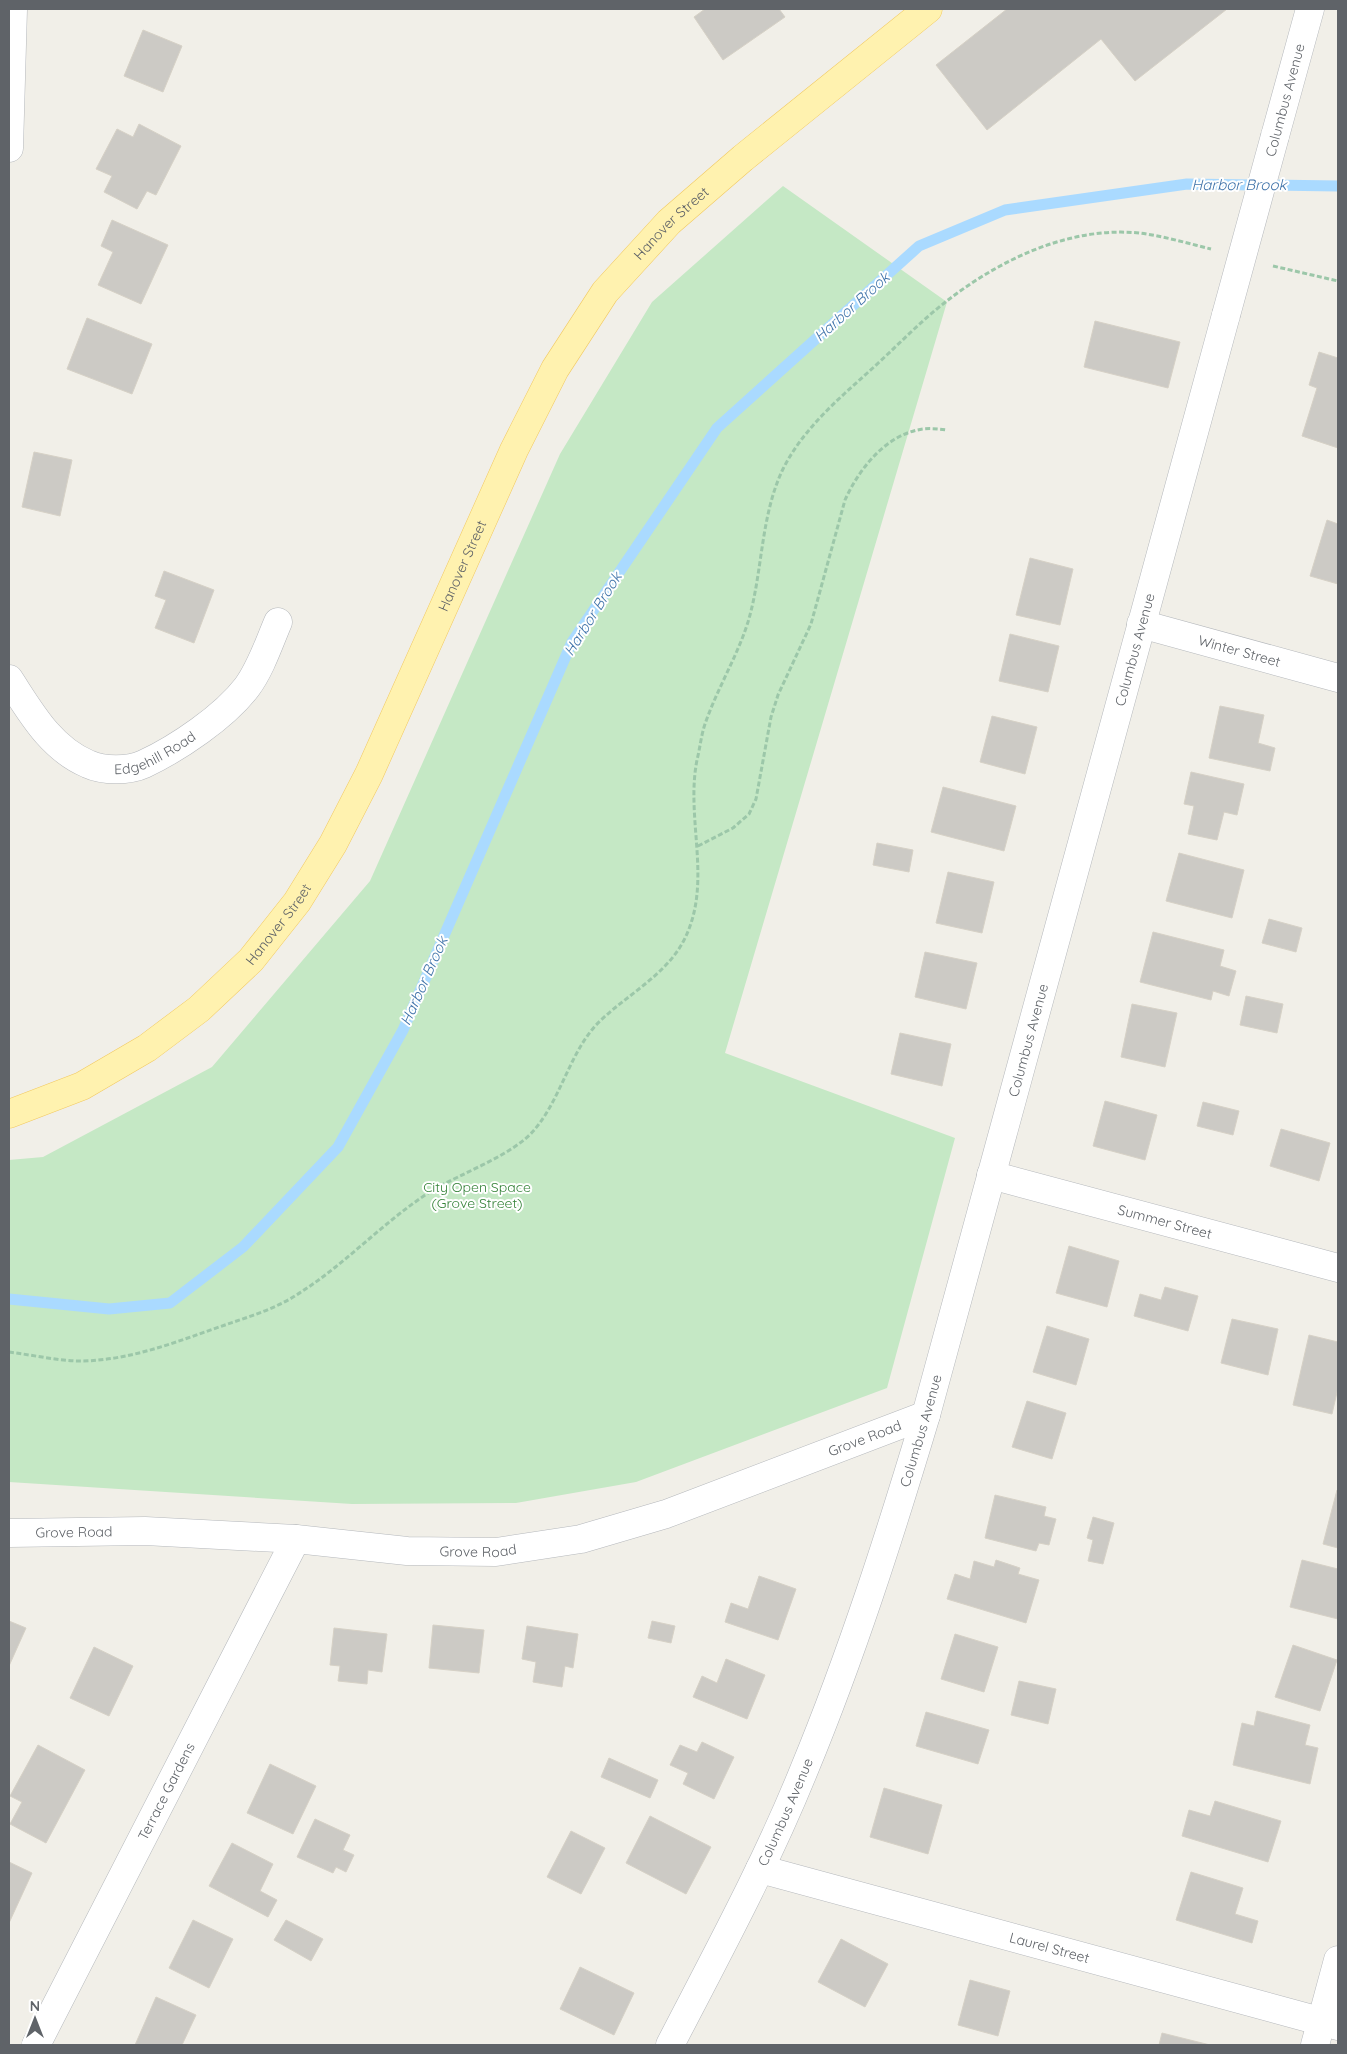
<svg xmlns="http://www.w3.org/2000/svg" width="1347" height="2054" font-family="Quicksand,sans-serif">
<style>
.green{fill:#c5e8c5}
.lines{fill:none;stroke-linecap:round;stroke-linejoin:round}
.stream{stroke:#aadaff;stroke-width:11}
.building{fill:#cccac5;stroke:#d6d1c6}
.minor-casing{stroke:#b5b8bc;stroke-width:29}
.major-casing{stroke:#f2c960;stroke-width:29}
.path{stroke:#9cc7a9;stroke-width:3;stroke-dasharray:5 2.5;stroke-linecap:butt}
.minor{stroke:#fff;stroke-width:28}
.major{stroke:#fff2af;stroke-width:28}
.minor-bridge-casing{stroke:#b5b8bc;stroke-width:29;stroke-linecap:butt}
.minor-bridge{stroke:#fff;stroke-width:28}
.labels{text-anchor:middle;stroke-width:4;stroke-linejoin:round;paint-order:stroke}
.street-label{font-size:14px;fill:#5f6368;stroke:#fff}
.park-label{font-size:14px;fill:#348238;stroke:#fff}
.water-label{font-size:15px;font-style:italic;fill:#4174aa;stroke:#fff}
</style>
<rect width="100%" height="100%" fill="#f1efe8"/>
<path class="green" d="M783,186L947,302L725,1053L955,1138L887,1388L636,1482L516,1503L352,1504L9,1482V1160L43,1157L212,1067L370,881L560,454L652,302Z"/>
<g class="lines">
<path class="stream" d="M9,1299L109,1309L170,1303L243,1247L338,1147L403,1030L572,642L717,428L919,246L1005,210L1187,184L1338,186"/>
</g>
<path class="building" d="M705,9H779L785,17L723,60L694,17Z
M1007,9H1227L1135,81L1101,39L987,130L936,65Z
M143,30L182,46L163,92L124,76Z
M139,124L181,146L156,195L147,191L137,209L104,192L112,176L96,169L117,129L133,137Z
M112,220L168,245L141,304L98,285L113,252L101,246Z
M87,318L152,344L132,394L67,369Z
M1095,321L1180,342L1168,388L1084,367Z
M1319,352L1338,358V448L1302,436L1317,388L1309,385Z
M34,452L72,460L60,516L22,507Z
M1327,520L1338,524V584L1310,576Z
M1030,558L1073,569L1060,625L1016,615Z
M164,571L214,590L194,643L155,628L166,600L155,596Z
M1010,634L1059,646L1048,692L999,681Z
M1220,706L1264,715L1258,743L1275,748L1270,771L1209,758Z
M992,716L1037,727L1025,774L980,762Z
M1191,772L1244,784L1237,815L1224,812L1217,840L1188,834L1194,806L1184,804Z
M943,787L1016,806L1004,851L931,832Z
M877,843L913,850L909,872L873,865Z
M1179,853L1244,870L1232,918L1166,901Z
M948,872L994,882L982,933L936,923Z
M1269,919L1302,928L1296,952L1262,943Z
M1153,932L1224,950L1220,966L1236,971L1229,996L1213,991L1211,1000L1140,982Z
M925,952L977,963L966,1009L915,997Z
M1246,996L1283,1004L1277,1033L1240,1025Z
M1132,1004L1177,1013L1165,1067L1121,1057Z
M900,1033L951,1044L942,1086L891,1074Z
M1105,1101L1157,1115L1145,1160L1093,1146Z
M1203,1102L1239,1111L1233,1135L1197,1126Z
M1281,1129L1330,1143L1319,1181L1270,1166Z
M1069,1246L1119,1261L1107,1307L1056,1293Z
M1165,1287L1198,1296L1188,1331L1134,1316L1140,1294L1161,1300Z
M1232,1319L1278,1329L1268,1375L1221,1363Z
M1047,1326L1089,1339L1076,1385L1033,1372Z
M1309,1335L1338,1342V1388L1332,1414L1293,1405Z
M1027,1401L1066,1413L1052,1459L1012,1447Z
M1337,1490H1338V1548L1323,1544Z
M995,1495L1046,1507L1044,1516L1056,1519L1049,1545L1039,1543L1036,1551L985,1538Z
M1093,1517L1114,1523L1103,1564L1088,1561L1093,1540L1087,1538Z
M996,1560L1020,1568L1018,1574L1039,1580L1026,1623L947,1599L955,1574L970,1579L974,1561L994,1567Z
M1302,1560L1338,1569V1619L1290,1607Z
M759,1576L796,1589L778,1640L725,1622L731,1603L748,1609Z
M9,1621L26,1628L9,1666Z
M652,1621L675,1626L671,1643L648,1638Z
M433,1625L484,1630L479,1673L429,1668Z
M527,1626L578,1634L573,1668L565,1666L562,1687L533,1682L536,1662L522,1659Z
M334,1628L387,1634L382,1672L368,1670L367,1684L338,1681L340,1666L330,1665Z
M955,1634L998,1647L984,1692L941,1679Z
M1293,1645L1337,1660L1320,1711L1275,1697Z
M94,1647L133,1666L109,1716L70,1698Z
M726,1659L765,1675L747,1719L693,1697L702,1676L717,1683Z
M1019,1681L1056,1689L1048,1724L1011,1715Z
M1257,1711L1310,1725L1305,1745L1318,1748L1310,1784L1233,1765L1242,1723L1254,1726Z
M926,1712L989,1730L978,1764L916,1746Z
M702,1742L734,1757L714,1799L683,1784L688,1773L670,1765L680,1745L697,1752Z
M38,1745L85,1770L46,1843L10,1824L22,1802L10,1796Z
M609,1758L658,1780L650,1798L601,1777Z
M270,1764L316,1786L293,1834L247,1813Z
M884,1788L942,1805L928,1854L870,1837Z
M1215,1801L1281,1821L1268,1862L1182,1836L1189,1810L1210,1816Z
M650,1816L711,1847L686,1894L626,1863Z
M315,1819L350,1835L343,1850L354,1855L346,1872L336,1867L333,1873L297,1857Z
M571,1831L605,1848L581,1894L547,1877Z
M232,1843L273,1864L260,1891L277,1900L268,1917L209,1886Z
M9,1862L32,1873L9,1923Z
M1191,1872L1243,1888L1235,1914L1258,1921L1252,1943L1176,1920Z
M193,1920L233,1939L209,1988L169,1968Z
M286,1920L323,1939L311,1961L274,1940Z
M841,1939L888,1964L865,2007L818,1982Z
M580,1967L634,1993L614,2035L560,2009Z
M970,1980L1010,1991L998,2036L958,2025Z
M156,1997L196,2015L182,2045H135Z
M1162,2033L1210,2045H1159Z"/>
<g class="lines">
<g class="minor-casing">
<g id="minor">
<path d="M1275,136L1310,9"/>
<path d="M9,148L13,9"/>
<path id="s1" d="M1141,624L1338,678"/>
<path id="s2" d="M9,679C30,711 50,748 88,764C103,771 129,771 144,764C178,748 224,717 247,687C261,668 269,643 278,622"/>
<path id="s3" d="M991,1175L1338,1268"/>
<path id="s4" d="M9,1533L145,1531L296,1539L407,1551L496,1552L581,1539L666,1514L926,1415"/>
<path id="s5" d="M760,1869L1338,2026"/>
<path id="s6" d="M36,2045L296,1539"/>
<path id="s7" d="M670,2045C717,1954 766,1864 804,1770C852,1654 890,1535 926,1415L1226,315"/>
<path d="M1315,2045L1338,1960"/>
</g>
</g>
<g class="major-casing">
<g id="major">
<path id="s8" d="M9,1114L82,1086L147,1048L199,1009L251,960L297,902L333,844L369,774L514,450L555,369L605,292L669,222L743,158L928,9"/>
</g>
</g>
<path class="path" d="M1273,266L1338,281
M698,846L733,828L749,814L756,799L771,717L778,695L811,624L845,500C859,469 886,434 923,429C931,428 939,429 947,430
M9,1352C33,1355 58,1361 82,1361C133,1360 178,1341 225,1325C251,1316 278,1308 301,1292C348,1262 385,1220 433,1190C462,1173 515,1154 535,1129C561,1098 569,1055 596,1025C623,997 664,977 683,942C714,884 685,821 697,760C700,748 701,736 705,724C717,689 737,657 748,622C763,572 760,517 783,469C804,427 841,397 875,366C898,345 919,323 943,304C997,261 1068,226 1139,233C1163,236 1187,243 1211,249"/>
<use href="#minor" class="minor"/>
<use href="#major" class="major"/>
<g class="minor-bridge-casing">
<path id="minor-bridge" d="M1226,315L1275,136"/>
</g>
<use href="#minor-bridge" class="minor-bridge"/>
</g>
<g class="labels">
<g class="street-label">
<text transform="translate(1285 100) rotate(-75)" y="5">Columbus Avenue</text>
<text dy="5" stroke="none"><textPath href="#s8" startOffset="1144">Hanover Street</textPath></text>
<text dy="5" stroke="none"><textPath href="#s8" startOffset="739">Hanover Street</textPath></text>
<text dy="5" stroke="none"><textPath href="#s7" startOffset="1475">Columbus Avenue</textPath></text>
<text dy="5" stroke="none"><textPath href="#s1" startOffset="102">Winter Street</textPath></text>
<text dy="5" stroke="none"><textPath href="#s2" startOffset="189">Edgehill Road</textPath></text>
<text dy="5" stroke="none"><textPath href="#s8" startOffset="335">Hanover Street</textPath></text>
<text dy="5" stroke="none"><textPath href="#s7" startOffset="1070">Columbus Avenue</textPath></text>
<text dy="5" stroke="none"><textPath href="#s3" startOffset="180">Summer Street</textPath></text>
<text dy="5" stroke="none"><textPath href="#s7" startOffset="665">Columbus Avenue</textPath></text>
<text dy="5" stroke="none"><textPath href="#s4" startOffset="875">Grove Road</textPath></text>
<text dy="5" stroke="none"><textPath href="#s4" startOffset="65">Grove Road</textPath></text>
<text dy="5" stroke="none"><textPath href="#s4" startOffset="470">Grove Road</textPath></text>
<text dy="5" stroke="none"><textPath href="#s6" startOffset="285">Terrace Gardens</textPath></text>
<text dy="5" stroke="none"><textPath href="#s7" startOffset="260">Columbus Avenue</textPath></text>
<text dy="5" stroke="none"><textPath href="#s5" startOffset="300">Laurel Street</textPath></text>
</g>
<g class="park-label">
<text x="477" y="1192">City Open Space<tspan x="477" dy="16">(Grove Street)</tspan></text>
</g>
<g class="water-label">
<text x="1239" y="190">Harbor Brook</text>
<text transform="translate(852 307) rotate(-42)" y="5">Harbor Brook</text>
<text transform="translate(593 614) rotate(-58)" y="5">Harbor Brook</text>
<text transform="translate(424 981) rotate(-66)" y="5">Harbor Brook</text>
</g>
</g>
<rect width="1347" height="2054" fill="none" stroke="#5f6368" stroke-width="20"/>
<g transform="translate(35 2019)" stroke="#ffffff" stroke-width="4" paint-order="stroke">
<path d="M0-4L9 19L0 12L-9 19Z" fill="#5f6368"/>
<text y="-8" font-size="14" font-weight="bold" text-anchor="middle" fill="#5f6368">N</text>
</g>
</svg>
